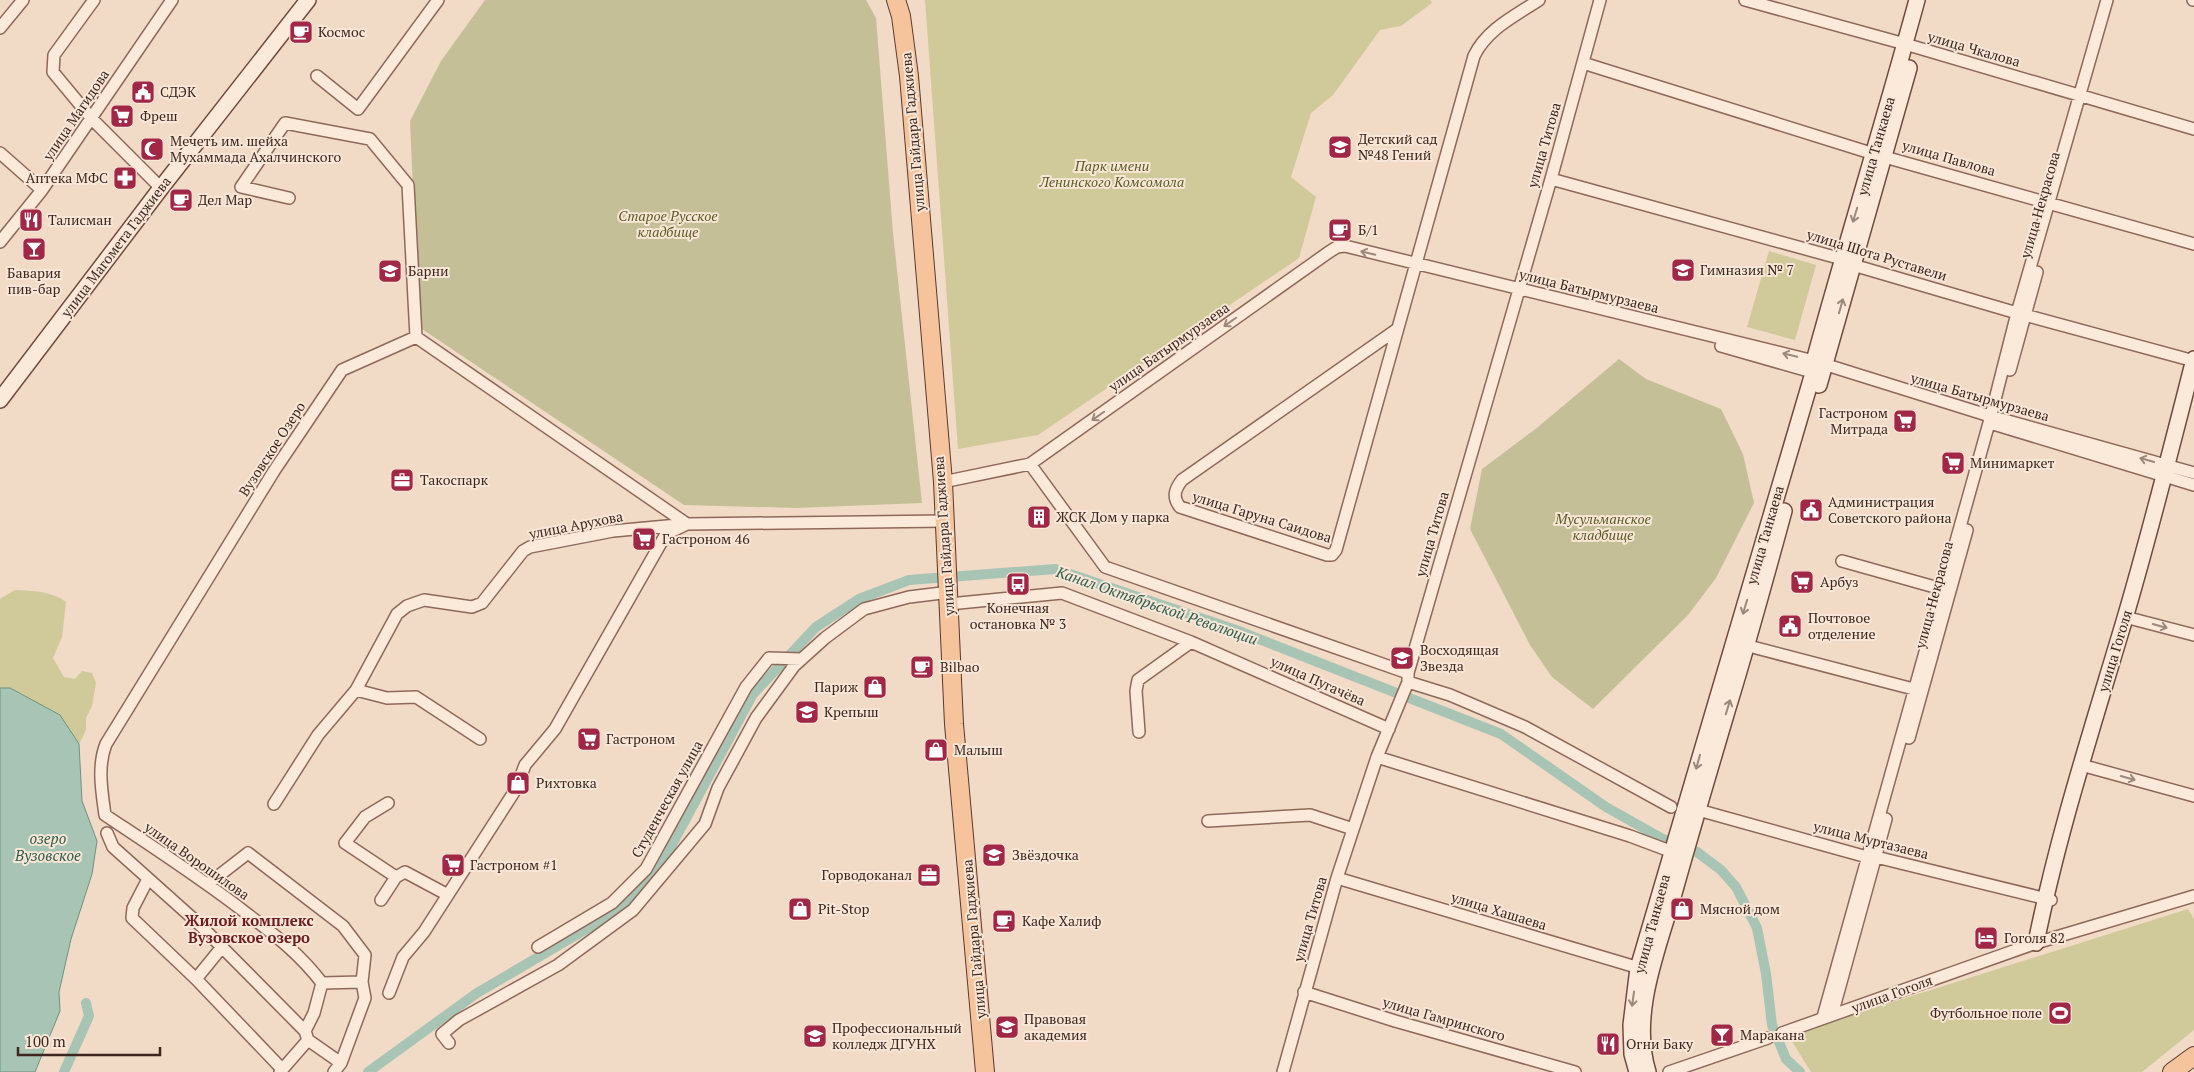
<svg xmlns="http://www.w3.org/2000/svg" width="2194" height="1072" font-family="'PT Serif',serif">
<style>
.green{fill:#d0c999}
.cemetery{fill:#c5bf98}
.water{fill:#a8c4b5;stroke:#6d9381}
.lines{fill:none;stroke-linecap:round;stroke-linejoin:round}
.canal{stroke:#a8c4b5;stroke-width:10}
.street-casing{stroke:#8e695a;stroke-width:14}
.secondary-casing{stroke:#704b3d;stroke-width:18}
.primary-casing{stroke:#5b392f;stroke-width:20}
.street{stroke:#fbe9da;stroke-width:11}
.secondary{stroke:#fbe9da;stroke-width:15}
.primary{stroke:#f5c49d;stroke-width:18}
.oneway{stroke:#9c887c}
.labels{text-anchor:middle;stroke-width:4;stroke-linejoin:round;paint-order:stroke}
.poi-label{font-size:14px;fill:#3d261f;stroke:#f8e6d6;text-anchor:start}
.street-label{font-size:14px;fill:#3d261f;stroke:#f8e6d6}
.park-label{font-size:14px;font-style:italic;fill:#5a5b24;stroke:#f8e6d6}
.water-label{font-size:15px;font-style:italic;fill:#2d5d4f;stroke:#f8e6d6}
.neighbourhood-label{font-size:15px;font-weight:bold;fill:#6c1c1e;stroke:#f8e6d6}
</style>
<rect width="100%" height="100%" fill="#f1dac6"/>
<path class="green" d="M925,0H1430L1432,3L1401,26L1380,30L1333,95L1311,113L1291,177L1316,197L1299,258L1038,435L958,449Z
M1769,251L1816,265L1795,340L1747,327Z
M15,590C34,591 51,591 66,602L62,637L53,658L64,677L75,679L82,671L92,673L96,683L92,706L86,718V730L79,744L59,715L10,688H0V599Z
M2188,909L2194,919V1030L2142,1072H1811L1788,1035Z"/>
<path class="cemetery" d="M485,0H866L876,18L893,233L922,503L796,508L684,505L419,327L410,121L441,61Z
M1619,359L1646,379L1721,409L1743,454L1754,503L1716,578L1688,615L1593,709L1552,677L1530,645L1470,529L1482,469L1538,427Z"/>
<path class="water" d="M0,688H10L60,715L79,744L82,801L97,841L92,874L71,939L59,992L60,1011L35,1072H0Z"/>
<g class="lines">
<path class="canal" d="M64,1072L89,1016L86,1003
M368,1072L477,993L617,911L667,854L753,694L816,627L859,599L909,580L1055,569L1236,630L1501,734L1606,807L1663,839L1697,852L1721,870L1736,887L1757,928L1766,974L1772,1025L1786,1059L1800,1072"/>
<g class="street-casing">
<path id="street" d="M94,0L54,55L53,72L92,119L161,188
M1745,0L1905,44L2194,129
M2193,0H2194
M0,28L23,0
M1583,63L1874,154L2194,244
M317,76L358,109L438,0
M0,153L42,190
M1551,179L1842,259L1853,265L2017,313L2194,361
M289,198L241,187L285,123L370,139L408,185L416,337
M0,242L42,190L172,0
M1396,330L1182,480C1175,489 1172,497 1180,507L1327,555H1332L1336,550L1474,56C1487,29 1515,16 1539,0
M416,337L687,524
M1721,346L1819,374
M2010,370L2037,272
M1990,423L2194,485
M1030,464L1105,567L1408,673
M943,482L1030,464L1329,252L1337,247L1345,246L1814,361L1990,416L2194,473
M1842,561L1949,591
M949,604L1062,593L1191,642L1389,729
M2125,617L2194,635
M1741,644L1921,691
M1408,682L1450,695L1525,727L1671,807
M356,690L387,698L416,697L480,739
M1139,732L1136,691L1138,680L1191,642
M1909,738L1967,530
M1377,757L1630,836L1678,854
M2081,765L2194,796
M388,803L365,817L345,843L396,877
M274,804L318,735L356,690L397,614L407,606L424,600L472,607L482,603L523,551L530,547L613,531L678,525
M1691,808L1867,857H1876L2051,900
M1208,821L1310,815L1353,829
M107,833L113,847L199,924L305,1031L308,1040L280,1072
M1337,878L1646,970
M148,879L133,908L132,918L196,979L282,1069
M208,884L248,853L343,926L365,955L362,982L322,983L314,1013L305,1031
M381,900L396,877L405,872L448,895
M538,947L612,903L646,869L746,687L769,658L802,659
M196,979L222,947
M322,983C299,953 276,936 246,913C201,878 153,847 105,815C102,793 97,766 106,744L274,471L342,370L416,337
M1304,992L1395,1021L1575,1072
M389,993L403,957L424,932L516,789L525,765L555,729L666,534L687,524L946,521
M1832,1015L1886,819
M1823,1017L1989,423L2017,313L2107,0
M1782,1033L2036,943L2194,896
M308,1040L341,1063
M449,1043L442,1034L459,1020L558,965L633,910L705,824L718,788L756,718L794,666L825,638L864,609L909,597L950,592
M334,1072L341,1063L365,998L362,982
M1283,1072L1337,878L1377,757L1408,682V673L1551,179L1600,0
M1669,1072L1768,1038"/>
</g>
<g class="secondary-casing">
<path id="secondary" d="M1819,385L1909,68
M0,400L161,188L308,0
M2036,943C2058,833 2093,726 2125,618C2150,533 2172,446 2194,359
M1637,1072L1632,1054L1631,1025L1638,968L1813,373L1814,361C1847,240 1884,121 1917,0
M1648,1072C1630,1013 1659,947 1675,890C1692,829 1710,769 1728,708C1748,643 1766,577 1784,511"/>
</g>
<g class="primary-casing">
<path id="primary" d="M896,0L901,16L909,76L943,482L954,724L985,1072
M2172,1072L2194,1056"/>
</g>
<use href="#street" class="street"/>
<use href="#secondary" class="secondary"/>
<use href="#primary" class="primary"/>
</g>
<defs><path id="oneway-shaft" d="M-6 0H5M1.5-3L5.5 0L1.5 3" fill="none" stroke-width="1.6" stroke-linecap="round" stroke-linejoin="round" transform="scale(1.25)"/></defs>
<g class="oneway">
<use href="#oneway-shaft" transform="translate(1855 215) rotate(107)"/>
<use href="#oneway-shaft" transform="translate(1368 253) rotate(-166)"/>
<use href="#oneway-shaft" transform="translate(1841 306) rotate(-74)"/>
<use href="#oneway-shaft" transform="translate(1230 322) rotate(145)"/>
<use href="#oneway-shaft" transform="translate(1790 355) rotate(-166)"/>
<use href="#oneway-shaft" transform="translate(1098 416) rotate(145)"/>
<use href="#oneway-shaft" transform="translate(2147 460) rotate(-164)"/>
<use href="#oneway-shaft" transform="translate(1745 607) rotate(107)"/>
<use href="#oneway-shaft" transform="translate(2160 626) rotate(16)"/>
<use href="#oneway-shaft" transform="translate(1728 707) rotate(-73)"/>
<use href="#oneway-shaft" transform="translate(1698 762) rotate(106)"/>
<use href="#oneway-shaft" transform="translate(2128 778) rotate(16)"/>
<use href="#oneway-shaft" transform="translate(1633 999) rotate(98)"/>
</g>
<defs>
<g id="cafe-square" transform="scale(1.25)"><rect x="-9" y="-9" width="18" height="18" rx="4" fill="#a02745" stroke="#f8e6d6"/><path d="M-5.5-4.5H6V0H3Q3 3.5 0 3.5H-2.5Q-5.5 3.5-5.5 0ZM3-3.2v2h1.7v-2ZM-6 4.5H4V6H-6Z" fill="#fff"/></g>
<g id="civic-square" transform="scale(1.25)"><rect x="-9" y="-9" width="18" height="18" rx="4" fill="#a02745" stroke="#f8e6d6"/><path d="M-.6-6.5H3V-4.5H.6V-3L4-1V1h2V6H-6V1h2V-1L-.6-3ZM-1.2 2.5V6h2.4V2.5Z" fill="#fff"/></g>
<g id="supermarket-square" transform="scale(1.25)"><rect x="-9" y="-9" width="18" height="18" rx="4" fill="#a02745" stroke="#f8e6d6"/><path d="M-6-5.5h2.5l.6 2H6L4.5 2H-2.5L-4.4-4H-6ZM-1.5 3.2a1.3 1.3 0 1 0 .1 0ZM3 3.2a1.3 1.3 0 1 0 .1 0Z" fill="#fff"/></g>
<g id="school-square" transform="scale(1.25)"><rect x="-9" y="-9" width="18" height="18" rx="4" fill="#a02745" stroke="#f8e6d6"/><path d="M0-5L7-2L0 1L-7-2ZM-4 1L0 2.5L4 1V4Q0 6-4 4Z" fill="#fff"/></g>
<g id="mosque-square" transform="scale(1.25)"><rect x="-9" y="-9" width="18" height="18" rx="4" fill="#a02745" stroke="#f8e6d6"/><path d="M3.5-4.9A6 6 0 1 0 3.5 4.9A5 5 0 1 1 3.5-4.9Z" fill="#fff"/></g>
<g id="pharmacy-square" transform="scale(1.25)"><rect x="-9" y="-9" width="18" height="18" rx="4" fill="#a02745" stroke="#f8e6d6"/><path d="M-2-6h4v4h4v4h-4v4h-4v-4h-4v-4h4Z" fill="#fff"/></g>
<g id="restaurant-square" transform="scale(1.25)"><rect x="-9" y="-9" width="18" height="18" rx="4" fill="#a02745" stroke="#f8e6d6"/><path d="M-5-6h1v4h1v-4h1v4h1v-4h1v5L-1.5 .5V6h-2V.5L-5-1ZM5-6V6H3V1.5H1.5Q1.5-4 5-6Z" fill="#fff"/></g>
<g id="bar-square" transform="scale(1.25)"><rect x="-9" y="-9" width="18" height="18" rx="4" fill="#a02745" stroke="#f8e6d6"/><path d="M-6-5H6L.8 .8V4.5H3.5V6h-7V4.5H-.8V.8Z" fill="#fff"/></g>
<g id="office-square" transform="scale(1.25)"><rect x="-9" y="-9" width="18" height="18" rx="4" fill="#a02745" stroke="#f8e6d6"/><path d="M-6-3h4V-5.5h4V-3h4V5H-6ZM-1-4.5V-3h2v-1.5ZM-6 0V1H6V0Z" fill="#fff"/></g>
<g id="building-square" transform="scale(1.25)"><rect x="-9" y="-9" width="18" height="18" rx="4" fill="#a02745" stroke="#f8e6d6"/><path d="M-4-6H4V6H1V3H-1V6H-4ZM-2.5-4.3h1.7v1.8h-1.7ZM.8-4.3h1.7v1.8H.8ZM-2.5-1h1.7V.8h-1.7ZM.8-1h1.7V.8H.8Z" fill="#fff"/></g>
<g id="bus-square" transform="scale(1.25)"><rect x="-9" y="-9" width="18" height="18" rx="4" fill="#a02745" stroke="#f8e6d6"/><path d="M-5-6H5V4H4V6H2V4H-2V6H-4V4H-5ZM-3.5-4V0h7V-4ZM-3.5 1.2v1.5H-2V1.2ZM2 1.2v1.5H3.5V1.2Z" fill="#fff"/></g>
<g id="shop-square" transform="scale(1.25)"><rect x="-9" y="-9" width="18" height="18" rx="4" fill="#a02745" stroke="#f8e6d6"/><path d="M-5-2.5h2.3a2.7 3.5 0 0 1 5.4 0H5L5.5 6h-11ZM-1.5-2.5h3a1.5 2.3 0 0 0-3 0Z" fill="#fff"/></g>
<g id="hotel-square" transform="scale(1.25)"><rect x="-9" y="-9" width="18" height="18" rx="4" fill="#a02745" stroke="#f8e6d6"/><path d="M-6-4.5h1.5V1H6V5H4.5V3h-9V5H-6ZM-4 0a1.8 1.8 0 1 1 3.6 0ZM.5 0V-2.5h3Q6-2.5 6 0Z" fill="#fff"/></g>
<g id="stadium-square" transform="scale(1.25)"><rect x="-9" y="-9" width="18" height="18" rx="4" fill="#a02745" stroke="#f8e6d6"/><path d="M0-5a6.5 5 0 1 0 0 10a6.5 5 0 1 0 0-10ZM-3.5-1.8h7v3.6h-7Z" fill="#fff"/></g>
<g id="university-square" transform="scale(1.25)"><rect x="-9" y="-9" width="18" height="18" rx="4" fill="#a02745" stroke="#f8e6d6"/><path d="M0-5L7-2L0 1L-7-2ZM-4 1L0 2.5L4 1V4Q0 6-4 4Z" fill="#fff"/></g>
</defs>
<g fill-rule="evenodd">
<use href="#cafe-square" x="301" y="32"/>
<use href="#civic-square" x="143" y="92"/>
<use href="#supermarket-square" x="122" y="116"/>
<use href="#school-square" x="1340" y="147"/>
<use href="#mosque-square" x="152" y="149"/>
<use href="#pharmacy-square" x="125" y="178"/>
<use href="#cafe-square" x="181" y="200"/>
<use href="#restaurant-square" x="31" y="220"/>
<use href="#cafe-square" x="1340" y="230"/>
<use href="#bar-square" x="34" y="249"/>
<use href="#school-square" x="1683" y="270"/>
<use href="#school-square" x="390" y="271"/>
<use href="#supermarket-square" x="1905" y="421"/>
<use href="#supermarket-square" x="1953" y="463"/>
<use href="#office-square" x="402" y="480"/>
<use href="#civic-square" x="1811" y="510"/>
<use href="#building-square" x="1039" y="517"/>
<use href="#supermarket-square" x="644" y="539"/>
<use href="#supermarket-square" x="1802" y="582"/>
<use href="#bus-square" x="1018" y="584"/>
<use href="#civic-square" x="1790" y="626"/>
<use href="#school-square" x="1402" y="658"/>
<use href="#cafe-square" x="922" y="667"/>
<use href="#shop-square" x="875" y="687"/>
<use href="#school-square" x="807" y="712"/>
<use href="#supermarket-square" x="589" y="739"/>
<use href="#shop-square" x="936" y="750"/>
<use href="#shop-square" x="518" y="783"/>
<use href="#school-square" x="994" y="855"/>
<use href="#supermarket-square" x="453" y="865"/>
<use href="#office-square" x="929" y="875"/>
<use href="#shop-square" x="800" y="909"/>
<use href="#shop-square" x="1682" y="909"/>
<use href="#cafe-square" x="1004" y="921"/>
<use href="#hotel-square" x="1986" y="938"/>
<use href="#stadium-square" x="2060" y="1013"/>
<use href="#university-square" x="1007" y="1027"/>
<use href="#bar-square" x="1722" y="1035"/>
<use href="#university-square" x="815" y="1036"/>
<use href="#restaurant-square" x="1608" y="1044"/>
</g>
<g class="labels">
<g class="poi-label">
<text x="318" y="37">Космос</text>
<text x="160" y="97">СДЭК</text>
<text x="140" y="121">Фреш</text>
<text x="1358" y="144">Детский сад<tspan x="1358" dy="16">№48 Гений</tspan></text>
<text x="170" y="146">Мечеть им. шейха<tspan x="170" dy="16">Мухаммада Ахалчинского</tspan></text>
<text x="108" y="183" text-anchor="end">Аптека МФС</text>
<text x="198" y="205">Дел Мар</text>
<text x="48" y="225">Талисман</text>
<text x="1358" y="235">Б/1</text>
<text x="1700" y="275">Гимназия № 7</text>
<text x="408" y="276">Барни</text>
<text x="34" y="278" text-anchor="middle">Бавария<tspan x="34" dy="16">пив-бар</tspan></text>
<text x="1888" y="418" text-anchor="end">Гастроном<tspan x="1888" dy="16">Митрада</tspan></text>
<text x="1970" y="468">Минимаркет</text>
<text x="420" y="485">Такоспарк</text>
<text x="1828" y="507">Администрация<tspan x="1828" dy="16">Советского района</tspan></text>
<text x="1056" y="522">ЖСК Дом у парка</text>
<text x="662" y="544">Гастроном 46</text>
<text x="1820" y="587">Арбуз</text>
<text x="1018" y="613" text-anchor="middle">Конечная<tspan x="1018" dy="16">остановка № 3</tspan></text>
<text x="1808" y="623">Почтовое<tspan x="1808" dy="16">отделение</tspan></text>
<text x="1420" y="655">Восходящая<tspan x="1420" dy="16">Звезда</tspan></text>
<text x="940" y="672">Bilbao</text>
<text x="858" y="692" text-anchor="end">Париж</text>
<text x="824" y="717">Крепыш</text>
<text x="606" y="744">Гастроном</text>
<text x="954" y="755">Малыш</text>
<text x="536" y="788">Рихтовка</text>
<text x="1012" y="860">Звёздочка</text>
<text x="470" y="870">Гастроном #1</text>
<text x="912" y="880" text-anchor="end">Горводоканал</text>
<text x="818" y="914">Pit-Stop</text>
<text x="1700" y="914">Мясной дом</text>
<text x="1022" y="926">Кафе Халиф</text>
<text x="2004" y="943">Гоголя 82</text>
<text x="2042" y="1018" text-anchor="end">Футбольное поле</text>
<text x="1024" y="1024">Правовая<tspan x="1024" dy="16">академия</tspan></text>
<text x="832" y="1033">Профессиональный<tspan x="832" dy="16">колледж ДГУНХ</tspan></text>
<text x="1740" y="1040">Маракана</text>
<text x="1626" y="1049">Огни Баку</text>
</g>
<g class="street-label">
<text transform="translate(1974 49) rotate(16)" y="5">улица Чкалова</text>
<text transform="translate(76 115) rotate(-56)" y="5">улица Магидова</text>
<text transform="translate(913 132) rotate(-95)" y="5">улица Гайдара Гаджиева</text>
<text transform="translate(1544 145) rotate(-74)" y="5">улица Титова</text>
<text transform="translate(1876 146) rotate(-74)" y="5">улица Танкаева</text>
<text transform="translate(1949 158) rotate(16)" y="5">улица Павлова</text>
<text transform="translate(2040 205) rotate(-74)" y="5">улица Некрасова</text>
<text transform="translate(116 247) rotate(-53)" y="5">улица Магомета Гаджиева</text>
<text transform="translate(1877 255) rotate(17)" y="5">улица Шота Руставели</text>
<text transform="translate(1589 291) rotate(14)" y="5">улица Батырмурзаева</text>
<text transform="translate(1169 347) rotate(-35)" y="5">улица Батырмурзаева</text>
<text transform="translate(1980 397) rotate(16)" y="5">улица Батырмурзаева</text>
<text transform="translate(272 449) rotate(-57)" y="5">Вузовское Озеро</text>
<text transform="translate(1262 517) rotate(17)" y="5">улица Гаруна Саидова</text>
<text transform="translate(576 525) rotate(-11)" y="5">улица Арухова</text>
<text transform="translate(1432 534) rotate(-74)" y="5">улица Титова</text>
<text transform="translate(1765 535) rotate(-74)" y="5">улица Танкаева</text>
<text transform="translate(944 536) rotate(-94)" y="5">улица Гайдара Гаджиева</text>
<text transform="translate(1934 595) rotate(-75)" y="5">улица Некрасова</text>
<text transform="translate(2115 651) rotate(-73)" y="5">улица Гоголя</text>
<text transform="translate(1318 681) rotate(24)" y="5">улица Пугачёва</text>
<text transform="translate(667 799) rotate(-61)" y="5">Студенческая улица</text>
<text transform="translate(1871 840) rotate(14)" y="5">улица Муртазаева</text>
<text transform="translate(197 861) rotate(35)" y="5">улица Ворошилова</text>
<text transform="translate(1499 911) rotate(17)" y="5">улица Хашаева</text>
<text transform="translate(1310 919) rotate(-74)" y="5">улица Титова</text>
<text transform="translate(1652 924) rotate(-75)" y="5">улица Танкаева</text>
<text transform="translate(974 939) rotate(-95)" y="5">улица Гайдара Гаджиева</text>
<text transform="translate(1892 994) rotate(-20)" y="5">улица Гоголя</text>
<text transform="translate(1444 1019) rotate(16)" y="5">улица Гамринского</text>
</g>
<g class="park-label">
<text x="1112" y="171">Парк имени<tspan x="1112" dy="16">Ленинского Комсомола</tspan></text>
<text x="668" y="221">Старое Русское<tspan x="668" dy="16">кладбище</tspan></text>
<text x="1603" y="524">Мусульманское<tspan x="1603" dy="16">кладбище</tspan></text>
</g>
<g class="water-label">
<text transform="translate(1157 606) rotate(19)" y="5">Канал Октябрьской Революции</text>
<text x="48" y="844">озеро<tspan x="48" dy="17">Вузовское</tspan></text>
</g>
<g class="neighbourhood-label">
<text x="249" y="926">Жилой комплекс<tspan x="249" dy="17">Вузовское озеро</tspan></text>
</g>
</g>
<path d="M18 1047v8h142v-8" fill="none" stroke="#3d261f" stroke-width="2.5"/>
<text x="25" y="1047" font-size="15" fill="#3d261f" stroke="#f8e6d6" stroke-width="4" paint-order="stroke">100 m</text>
</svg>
